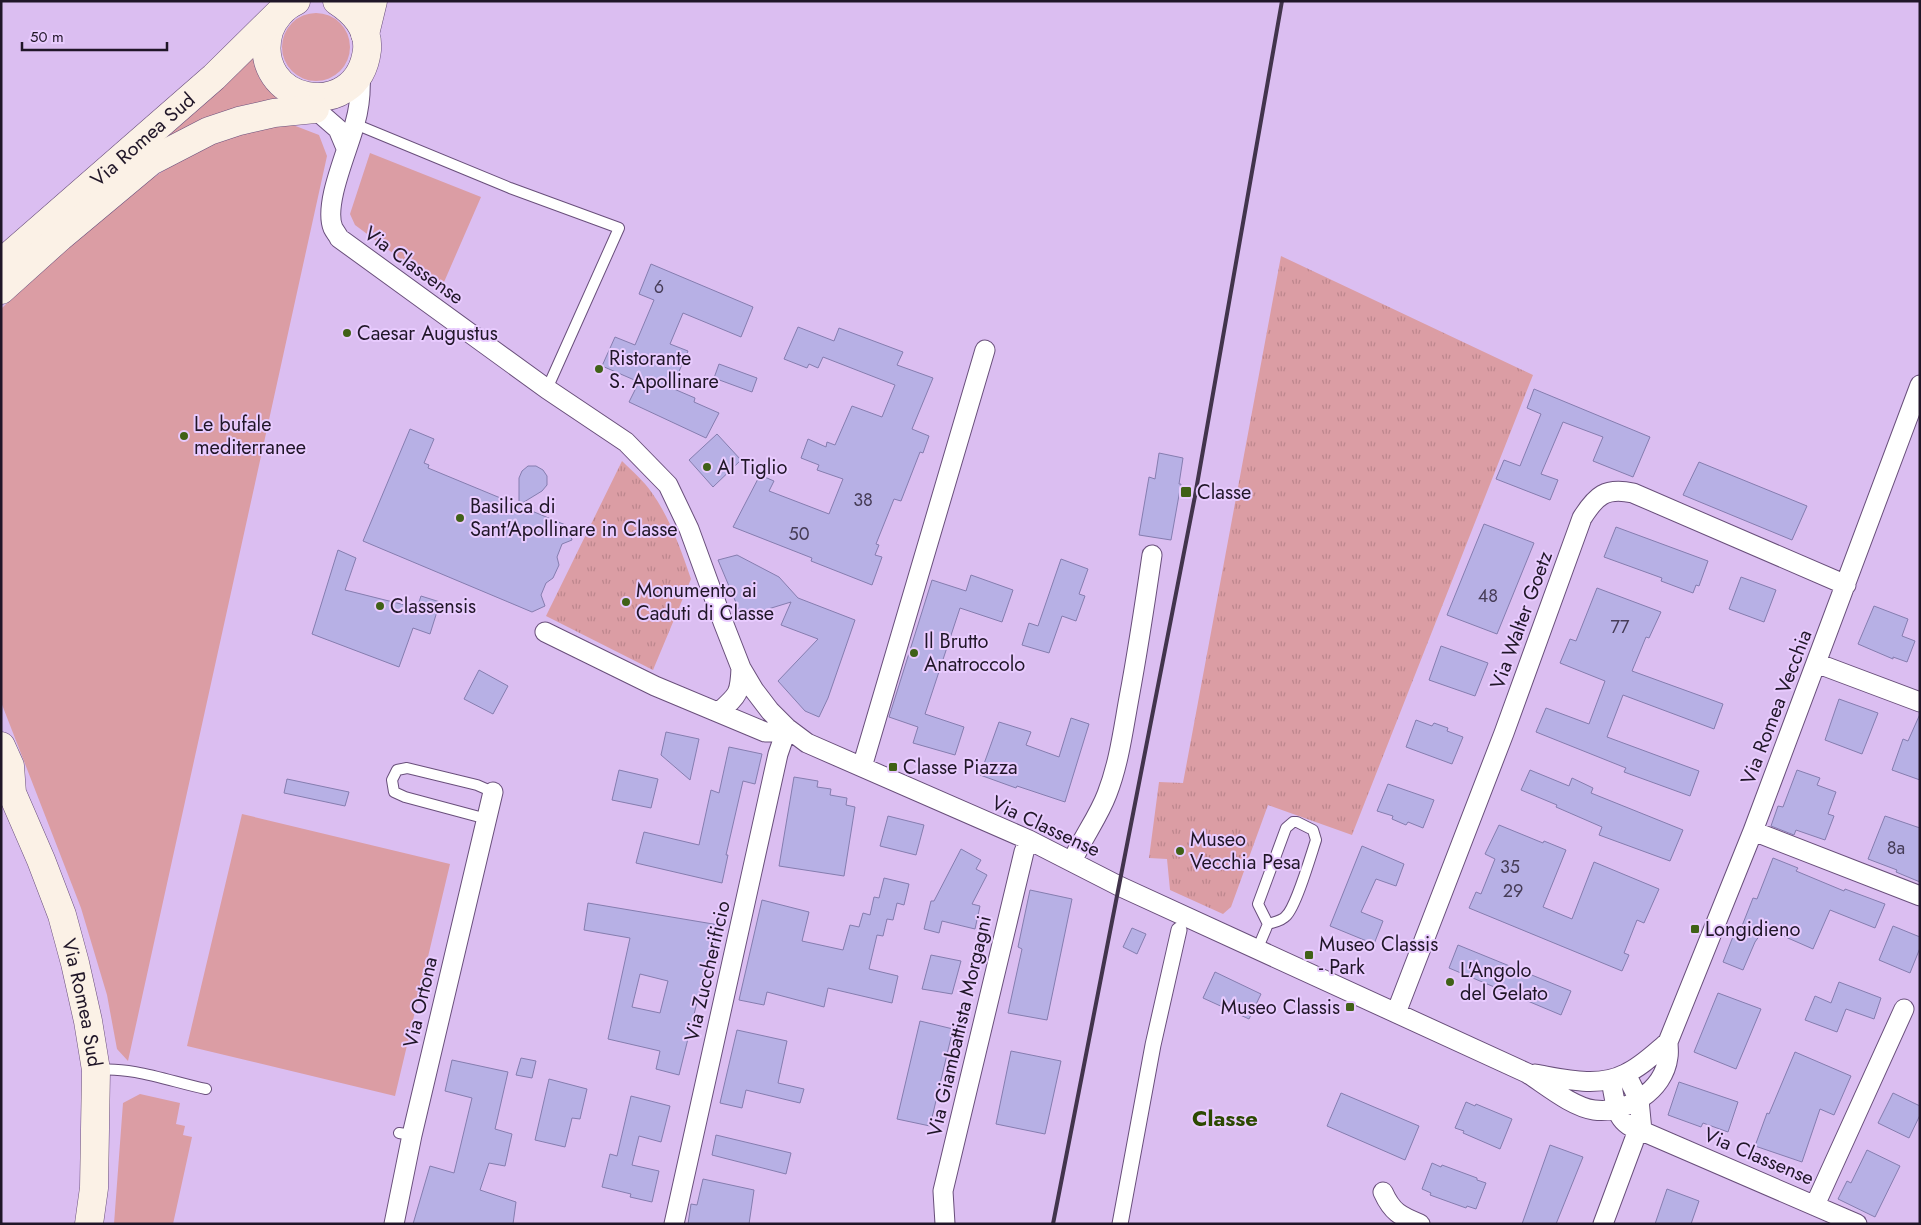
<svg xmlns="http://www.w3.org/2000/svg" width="1921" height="1225" font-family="Jost,sans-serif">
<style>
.green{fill:#db9da4}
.park{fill:url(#park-tufts)}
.building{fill:#b7b0e5;stroke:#857daf;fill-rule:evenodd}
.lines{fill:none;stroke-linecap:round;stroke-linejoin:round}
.service-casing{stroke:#694f7b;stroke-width:12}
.pedestrian-casing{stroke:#694f7b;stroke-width:17}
.minor-casing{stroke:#694f7b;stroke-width:21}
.secondary-casing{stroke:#694f7b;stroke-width:29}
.service{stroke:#fff;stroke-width:10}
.pedestrian{stroke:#fff;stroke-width:15}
.minor{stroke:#fff;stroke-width:19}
.secondary{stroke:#fbf1e6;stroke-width:28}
.rail{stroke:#42344c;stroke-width:4}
.poi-dot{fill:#406117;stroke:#e8cbfe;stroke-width:2}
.labels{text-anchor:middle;stroke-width:4;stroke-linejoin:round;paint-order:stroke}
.number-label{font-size:18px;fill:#463c57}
.street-label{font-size:20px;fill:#201628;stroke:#e8cbfe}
.poi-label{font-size:20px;fill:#201628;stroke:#e8cbfe;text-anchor:start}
.quarter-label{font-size:22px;font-weight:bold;fill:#2c4901;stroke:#e8cbfe}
</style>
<defs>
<pattern id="park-tufts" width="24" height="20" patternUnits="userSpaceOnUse" patternTransform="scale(1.25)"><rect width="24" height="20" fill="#db9da4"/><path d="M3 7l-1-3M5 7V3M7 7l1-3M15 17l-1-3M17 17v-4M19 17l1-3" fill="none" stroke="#bc868d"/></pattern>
</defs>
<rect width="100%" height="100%" fill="#dbbef1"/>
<path class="green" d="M282 47a34 34 0 1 1 68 0a34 34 0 1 1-68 0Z
M253,52L260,79L286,101L241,106L183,130L132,161Z
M293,125L319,135L327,156L128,1061L117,1049L107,995L81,908L1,702V309L59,252L148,181L183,158L216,141L257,128Z
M370,153L481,197L441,289L355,225L350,214Z
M242,814L450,864L395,1096L187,1046Z
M140,1094L180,1103L176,1124L185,1126L183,1135L192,1137L173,1224H114L123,1103Z"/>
<path class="park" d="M1281,256L1533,375L1352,835L1268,805L1231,907L1223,914L1170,890L1167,859L1149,858L1159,782L1183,783Z
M622,461C632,471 644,481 652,493C670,518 681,550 691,579L653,670L546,616Z"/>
<path class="building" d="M651,264L753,307L741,337L683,313L670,344L688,351L677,376H679L674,389L695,398L694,402L719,413L706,438L629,402L639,382L602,366L615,337L635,345L654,300L639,294Z
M798,327L834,341L839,328L903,352L897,365L933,378L912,429L929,436L923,453L920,452L901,501L894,499L876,544L879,545L875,555L882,557L872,585L811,561L812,558L733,527L760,475L774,481L769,491L829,514L843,479L817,470L819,465L801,458L808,439L826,447L827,442L835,445L852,406L882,417L895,385L823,357L818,368L809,364L807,368L784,359Z
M719,364L757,378L752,392L714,378Z
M1534,389L1650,437L1633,477L1593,461L1603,437L1563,422L1541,474L1558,480L1550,500L1496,479L1504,460L1520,466L1541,414L1527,408Z
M410,429L434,439L424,463L429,465L428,468L568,526L572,540L562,544L557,557L559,565L553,578L546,583L541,595L545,606L532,612L363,541Z
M717,434L741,460L713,487L689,460Z
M1159,453L1183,458L1179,484H1181L1171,540L1139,535L1149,477L1155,479Z
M1699,462L1807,506L1792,540L1683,495Z
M528,466H536L543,470L547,476V485L542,491L519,505V478L522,471Z
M1484,524L1534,543L1497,634L1447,615Z
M1616,527L1708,561L1699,586L1696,585L1693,593L1661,581L1662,578L1604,557Z
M338,550L356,558L345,590L417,608L421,596L440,602L430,634L413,628L399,667L312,634Z
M737,555L779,577L798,598L855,620L828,698L819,717L805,711L778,681L818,639L781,625L791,602L742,617L718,560Z
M1061,559L1088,569L1079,594L1085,596L1076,621L1062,616L1049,653L1022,645L1029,623L1038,626Z
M971,575L1013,590L1002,622L960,608L925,714L964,727L955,755L913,743L918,727L889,717L932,580L966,591Z
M1741,577L1776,590L1764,622L1729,609Z
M1597,588L1661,612L1649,638L1646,637L1632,671L1723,704L1714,729L1623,695L1607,737L1699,771L1690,796L1624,772L1626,768L1536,732L1546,708L1589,724L1605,681L1560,663L1570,639L1576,641Z
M1874,606L1908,619L1902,636L1915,641L1907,662L1893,657V659L1858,644Z
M1441,646L1488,663L1475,696L1429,680Z
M479,670L508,686L493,714L464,699Z
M1839,699L1878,713L1862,754L1825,740Z
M1920,714V780L1892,770L1903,739L1908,741Z
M1071,718L1089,724L1065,802L1017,786L1016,788L980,775L999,722L1031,732L1026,745L1059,757Z
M1416,720L1432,726L1434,723L1448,728L1447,731L1463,737L1452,764L1406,747Z
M666,732L699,739L690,780L661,755Z
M729,747L762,754L755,784L743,781L726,855H728L722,883L636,863L644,832L699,845L711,790L719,793Z
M619,770L658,779L651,808L612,800Z
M1530,770L1569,786L1572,778L1593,788L1591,793L1683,830L1670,861L1599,835L1602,827L1556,807L1557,805L1521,790Z
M1797,770L1820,778L1817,785L1836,792L1828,814L1834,816L1825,840L1796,830L1794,835L1771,826L1778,806L1783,807Z
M794,777L818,781L817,787L831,789L830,795L847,798L846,805L855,807L844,876L779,866Z
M287,779L349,792L345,806L284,793Z
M1388,784L1434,800L1423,828L1408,822L1406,825L1392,819L1393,816L1377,811Z
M888,816L924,825L916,855L880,846Z
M1885,816L1920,828V882L1896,872L1897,870L1868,859Z
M1499,825L1543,843L1544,841L1566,850L1543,907L1572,919L1594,862L1659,889L1644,923L1637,920L1624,953L1629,955L1622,971L1469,908L1476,892L1481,894L1495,859L1485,854Z
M1362,846L1404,864L1396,886L1376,879L1361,912L1383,921L1374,944L1330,926Z
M961,849L981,860L976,869L987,875L972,904L980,906L975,929L942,921L939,933L924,929L931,901H934Z
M1773,858L1798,868L1796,871L1844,891L1845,889L1885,904L1875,928L1830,910L1813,949L1765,928L1755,942L1743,970L1723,962L1734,934L1738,936L1753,898L1757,899Z
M884,878L909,884L904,905L897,903L893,920L887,919L883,936L877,935L869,969L898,976L892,1003L828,988L824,1007L767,992L764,1005L739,1000L762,900L809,912L802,941L843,950L850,925L859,927L863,913L870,915L874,897L879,898Z
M1030,890L1072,899L1047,1020L1008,1013L1022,949L1018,947Z
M588,903L719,925L709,971L705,970L679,1075L656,1069L660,1051L608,1039L630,938L584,930ZM640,974L668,981L660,1013L632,1007Z
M1893,926L1920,937V948L1910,973L1879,960Z
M1132,928L1146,934L1137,954L1123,947Z
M1458,945L1571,991L1561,1015L1449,968Z
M931,955L961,961L952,994L922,989Z
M1215,972L1261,994L1249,1019L1203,998Z
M1839,982L1881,998L1874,1019L1846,1009L1837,1032L1805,1020L1815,996L1831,1003Z
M1718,993L1761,1009L1736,1069L1694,1052Z
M920,1021L953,1029L930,1126L897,1119Z
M737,1030L787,1041L778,1083L804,1089L800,1103L746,1090L742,1108L720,1103Z
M1011,1051L1061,1061L1045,1134L996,1124Z
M1795,1052L1851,1076L1834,1115L1820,1109L1802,1162L1755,1146L1767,1113L1769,1114Z
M521,1058L536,1061L532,1078L516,1075Z
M452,1060L508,1072L495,1129L512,1134L505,1166L489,1163L480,1190L516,1202L513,1224H413L430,1166L454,1173L472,1098L445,1091Z
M549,1079L587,1089L580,1119L572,1118L565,1147L535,1140Z
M1679,1082L1738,1102L1728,1132L1703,1123L1701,1127L1668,1115Z
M1341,1093L1419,1126L1405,1160L1327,1126Z
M1893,1093L1920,1106V1115L1909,1138L1878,1123Z
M631,1096L670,1106L661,1142L639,1136L632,1165L659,1171L652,1202L630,1197L631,1194L602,1187L610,1154L617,1156Z
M1466,1102L1475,1106L1476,1104L1512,1119L1500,1149L1463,1133L1464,1131L1455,1128Z
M716,1135L791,1153L786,1174L712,1155Z
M1550,1145L1583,1157L1556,1224H1522Z
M1867,1150L1900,1166L1875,1217L1838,1199L1847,1181L1851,1183Z
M1432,1163L1441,1167L1442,1165L1477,1178V1180L1486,1183L1476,1209L1467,1206L1466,1208L1430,1195L1431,1193L1422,1189Z
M703,1179L754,1190L749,1224H688L691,1204L697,1205Z
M1667,1189L1699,1201L1691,1224H1655Z"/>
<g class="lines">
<g class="service-casing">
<path id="service" d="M355,124L510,188L619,228L547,389
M487,819L405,797L394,792L392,780L397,770L407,768L477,785L493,792
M1257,950L1268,924C1274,922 1282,921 1286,916C1296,907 1311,855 1316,840L1313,830L1297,822H1293L1286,828L1258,904L1268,924
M97,1070C131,1066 172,1082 206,1089
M399,1133L412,1135"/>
</g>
<g class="pedestrian-casing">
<path id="pedestrian" d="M1120,1224L1153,1045L1179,930"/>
</g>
<g class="minor-casing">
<path id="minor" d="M360,73C361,90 360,106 355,123C349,148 323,204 333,228C335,232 338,235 339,238L547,389L626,442L668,485L689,529L723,622L741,668L754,690L770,711L787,728L807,743L1029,840L1119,886L1527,1073C1546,1085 1572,1107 1594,1110C1626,1114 1664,1091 1668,1057C1669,1053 1668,1047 1668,1042L1753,831L1920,385
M315,109L338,129L346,148
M545,632L655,686L765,732H775L787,728
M1816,663L1920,702
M719,712C738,695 740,694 741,668
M862,767L985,350
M1753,831L1920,896
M1072,862C1082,838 1098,818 1107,794C1119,763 1123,731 1129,698C1138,650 1145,603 1152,555
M1396,1013L1504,733L1582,518C1596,496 1605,487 1633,493L1846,585
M1535,1074C1564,1079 1598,1088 1625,1074C1641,1067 1655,1053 1668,1042
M1626,1074L1639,1100L1642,1131
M1611,1080C1616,1104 1614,1124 1642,1131L1857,1224
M1383,1192C1392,1212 1400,1216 1420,1224
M1815,1205L1904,1009
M394,1224L412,1135L493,792
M674,1224L778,754L787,728
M945,1224L943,1191L1024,852L1029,840
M1603,1224L1635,1138L1642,1131"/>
</g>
<g class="secondary-casing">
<g id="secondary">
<path d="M296,1C284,6 273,19 269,31C249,104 358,125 367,50C369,29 354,12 337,1"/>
<path d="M365,34L373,1"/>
<path id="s1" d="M1,263L214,77L279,13"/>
<path d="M1,290L60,237L151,161L209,131L239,121L274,113L315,109"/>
<path id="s2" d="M1,746L10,766L12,793L41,860L62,915L75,963L88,1021L96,1070L94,1188L89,1224"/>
</g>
</g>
<use href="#service" class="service"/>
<use href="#pedestrian" class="pedestrian"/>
<use href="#minor" class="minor"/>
<use href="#secondary" class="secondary"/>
<path class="rail" d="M1053,1224L1195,496L1282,1"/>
</g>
<g class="poi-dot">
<circle cx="347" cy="333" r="5"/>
<circle cx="599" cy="369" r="5"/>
<circle cx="184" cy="436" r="5"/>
<circle cx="707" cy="467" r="5"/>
<rect x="1180" y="486" width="12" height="12" rx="2.5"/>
<circle cx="460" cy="518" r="5"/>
<circle cx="626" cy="602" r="5"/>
<circle cx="380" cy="606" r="5"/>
<circle cx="914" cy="653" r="5"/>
<rect x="888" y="762" width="10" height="10" rx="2.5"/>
<circle cx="1180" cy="851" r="5"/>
<rect x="1690" y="924" width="10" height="10" rx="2.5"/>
<rect x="1304" y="950" width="10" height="10" rx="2.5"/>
<circle cx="1450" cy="982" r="5"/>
<rect x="1345" y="1002" width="10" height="10" rx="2.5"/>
</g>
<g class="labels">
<g class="number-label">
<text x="659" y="293">6</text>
<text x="863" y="506">38</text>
<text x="799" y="540">50</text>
<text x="1488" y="602">48</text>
<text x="1620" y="633">77</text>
<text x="1896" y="854">8a</text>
<text x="1510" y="873">35</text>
<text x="1513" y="897">29</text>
</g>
<g class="street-label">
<text dy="7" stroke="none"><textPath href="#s1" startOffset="188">Via Romea Sud</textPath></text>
<text transform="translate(414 265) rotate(36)" y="7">Via Classense</text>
<text transform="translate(1521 620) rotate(-70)" y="7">Via Walter Goetz</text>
<text transform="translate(1776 707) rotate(-69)" y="7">Via Romea Vecchia</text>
<text transform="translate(1046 826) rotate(25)" y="7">Via Classense</text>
<text transform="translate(707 971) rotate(-77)" y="7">Via Zuccherificio</text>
<text transform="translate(420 1002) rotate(-77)" y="7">Via Ortona</text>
<text dy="7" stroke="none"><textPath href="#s2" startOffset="271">Via Romea Sud</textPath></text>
<text transform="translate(959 1026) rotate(-77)" y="7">Via Giambattista Morgagni</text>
<text transform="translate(1759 1156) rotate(23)" y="7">Via Classense</text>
</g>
<g class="poi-label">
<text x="357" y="340">Caesar Augustus</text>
<text x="609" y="365">Ristorante<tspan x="609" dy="23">S. Apollinare</tspan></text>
<text x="194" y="431">Le bufale<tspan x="194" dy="23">mediterranee</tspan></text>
<text x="717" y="474">Al Tiglio</text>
<text x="1197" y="499">Classe</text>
<text x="470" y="513">Basilica di<tspan x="470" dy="23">Sant'Apollinare in Classe</tspan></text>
<text x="636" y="597">Monumento ai<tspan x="636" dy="23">Caduti di Classe</tspan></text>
<text x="390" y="613">Classensis</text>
<text x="924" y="648">Il Brutto<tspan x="924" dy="23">Anatroccolo</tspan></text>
<text x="903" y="774">Classe Piazza</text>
<text x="1190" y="846">Museo<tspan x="1190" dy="23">Vecchia Pesa</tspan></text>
<text x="1705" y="936">Longidieno</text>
<text x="1319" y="951">Museo Classis<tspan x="1319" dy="23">- Park</tspan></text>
<text x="1460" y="977">L'Angolo<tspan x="1460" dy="23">del Gelato</tspan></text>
<text x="1340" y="1014" text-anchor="end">Museo Classis</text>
</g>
<g class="quarter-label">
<text x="1225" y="1126">Classe</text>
</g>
</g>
<rect width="1921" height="1225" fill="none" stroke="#201628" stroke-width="5"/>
<path d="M22 42v8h145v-8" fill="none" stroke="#201628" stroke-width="2.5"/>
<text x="30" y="42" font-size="15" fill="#201628" stroke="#e8cbfe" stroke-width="4" paint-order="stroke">50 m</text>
</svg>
